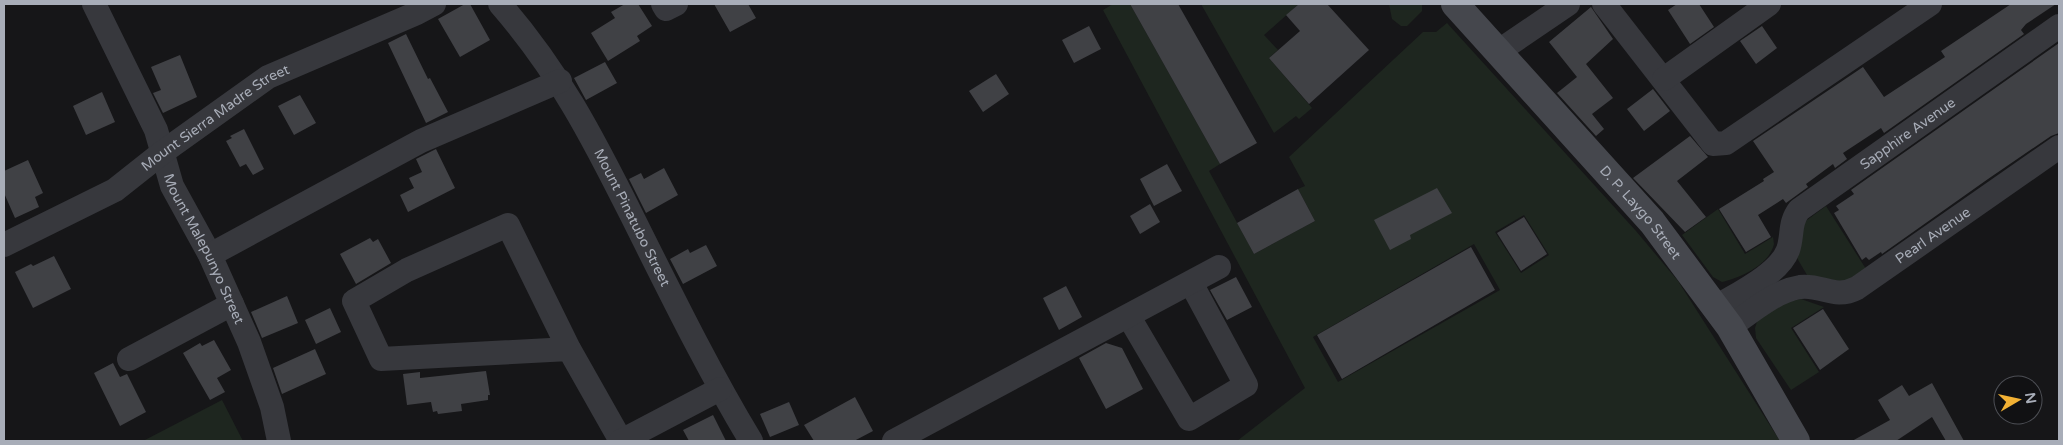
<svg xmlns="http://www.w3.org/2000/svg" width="2063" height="445" font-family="'Varela Round',sans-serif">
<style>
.green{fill:#1e261f;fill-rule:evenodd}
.building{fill:#404145}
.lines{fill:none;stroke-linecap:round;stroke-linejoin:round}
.street{stroke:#37383d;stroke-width:24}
.secondary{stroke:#45474d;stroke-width:28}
.labels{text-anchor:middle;stroke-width:4;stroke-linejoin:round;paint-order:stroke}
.street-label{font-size:14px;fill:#a8adb8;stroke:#111113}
</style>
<rect width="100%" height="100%" fill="#161618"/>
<path class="green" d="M1113,4H1130L1220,164L1209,171L1254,254L1315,221L1298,189L1305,186L1289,157L1423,32H1436L1447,23L1636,231L1678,281L1780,441H1237L1305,388L1103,10ZM1524,215L1549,255L1521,273L1495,232ZM1474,244L1500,290L1338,382L1313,337Z
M1201,4H1299L1264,35L1278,50L1269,58L1312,108L1299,119L1296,116L1274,133Z
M1389,4H1422V11L1407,26H1401L1392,19Z
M1826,206L1866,269L1844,282L1807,275L1797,258L1803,223Z
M1718,209L1745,254L1773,237L1774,244C1769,265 1742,277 1722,282L1713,277L1682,235Z
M1801,299L1824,307L1791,328L1819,372L1791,390L1756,338L1755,328L1758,319L1775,304Z
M222,400L243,441H143Z"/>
<path class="building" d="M465,4H470L490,40L460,57L438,19Z
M625,4H638L652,26L637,36L640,41L608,61L591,33L615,18L611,12Z
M714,4H748L756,18L730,32Z
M1130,4H1178L1257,143L1220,164Z
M1299,4H1327L1369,50L1309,104L1269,58L1300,31L1286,15Z
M1677,4H1699L1714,27L1690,44L1668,10Z
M2011,4H2056L2026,24L2021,30L2024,34L1884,133L1881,128L1843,153L1847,159L1835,168L1833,164L1806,184L1808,187L1786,203L1783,199L1758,215L1771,237L1746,252L1719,209L1764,181L1763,179L1774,172L1753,141L1863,67L1884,97L1945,57L1941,51Z
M1591,7L1613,39L1586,64L1613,98L1592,114L1604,129L1596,136L1557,93L1577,77L1549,42Z
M1089,26L1101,49L1074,63L1062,40Z
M1762,26L1777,48L1756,64L1740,41Z
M406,34L428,79L430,78L448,112L426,123L388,43Z
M2059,43V133L2051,136L1988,179L1882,254L1881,252L1869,260L1866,257L1862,260L1834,213L1839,210L1836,206L1854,194L1851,190Z
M180,55L197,97L163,113L153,93L161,90L151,67Z
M605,62L617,83L586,100L574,78Z
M996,74L1009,94L983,112L969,91Z
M1653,89L1670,111L1644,131L1627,109Z
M102,92L115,122L86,135L73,106Z
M300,95L316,123L294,135L278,106Z
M244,129L264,169L253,175L246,164L240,167L226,141L232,138L230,136Z
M1690,136L1708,157L1677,181L1706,217L1685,232L1633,178Z
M436,149L455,188L408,212L400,195L414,188L409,178L422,172L416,159Z
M28,160L43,193L35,197L39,207L15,218L4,193V171Z
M1167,164L1182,191L1154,206L1140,179Z
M664,168L678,195L646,213L629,179L641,173L644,179Z
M1437,188L1452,213L1410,235L1411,239L1390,250L1374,220Z
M1298,189L1315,221L1254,254L1237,223Z
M1150,204L1160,222L1140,234L1130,216Z
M1524,217L1547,254L1521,271L1497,233Z
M370,238L373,242L378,239L391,263L356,284L340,254Z
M706,245L717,266L683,284L670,259L688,249L690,253Z
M1471,247L1495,290L1342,379L1317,335Z
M54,256L71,289L33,308L15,272L31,264L33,266Z
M1236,277L1252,307L1227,320L1210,290Z
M1066,286L1082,317L1059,330L1043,298Z
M287,296L298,323L262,338L251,312Z
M330,308L341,332L316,344L305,320Z
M1823,309L1849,349L1820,370L1793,328Z
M214,340L231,370L217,378L225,392L210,400L183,353L200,343L202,346Z
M1106,343L1122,348L1143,389L1106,409L1079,358Z
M315,349L326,374L282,394L273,368Z
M113,363L120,377L127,374L146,412L120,426L94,373Z
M486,371L490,395H488V400L461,404L462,411L438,414L437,411L433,412L431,402L407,405L403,374L420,372V378Z
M1932,383L1964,441H1946L1932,417L1896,441H1852L1890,420L1878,400L1902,385L1909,396Z
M855,397L873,431L854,441H814L804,425Z
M789,402L799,425L770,437L760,414Z
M713,415L726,441H689L683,430Z"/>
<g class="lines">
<g class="street">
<path id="s1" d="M94,4L156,130L172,186L210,255L249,342L272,407L279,441"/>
<path id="s2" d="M500,4C559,72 592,136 632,216C670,292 707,368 751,441"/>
<path d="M663,4L666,9L676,4"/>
<path d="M1604,4L1713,144L1726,143L1930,4"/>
<path d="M1499,51L1568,4"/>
<path d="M1664,79L1769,4"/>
<path id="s3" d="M4,245L115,190L163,152L268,77L417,13L434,4"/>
<path d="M210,255L421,141L560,81"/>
<path id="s4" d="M1716,307C1737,294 1779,274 1788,250C1793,236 1789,223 1799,210L2059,26"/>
<path d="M1129,317L1189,419L1246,385L1191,283"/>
<path id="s5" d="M1730,327C1750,313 1775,291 1800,287C1822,284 1834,300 1857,288L2059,147"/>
<path d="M569,349L381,359L354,301L407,270L508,225L569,349L621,441"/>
<path d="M129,359L232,304"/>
<path d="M621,441L720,389"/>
<path d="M894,441L1219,267"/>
</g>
<path class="secondary" id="s6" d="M1455,4L1652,222L1730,327L1796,441"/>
</g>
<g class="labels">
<g class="street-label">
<text dy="5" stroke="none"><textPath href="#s3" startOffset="248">Mount Sierra Madre Street</textPath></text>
<text dy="5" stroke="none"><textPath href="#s4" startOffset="268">Sapphire Avenue</textPath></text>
<text dy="5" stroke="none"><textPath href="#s6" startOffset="279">D. P. Laygo Street</textPath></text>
<text dy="5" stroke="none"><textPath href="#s2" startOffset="252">Mount Pinatubo Street</textPath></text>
<text dy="5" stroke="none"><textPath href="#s5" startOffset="232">Pearl Avenue</textPath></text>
<text dy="5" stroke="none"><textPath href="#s1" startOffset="269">Mount Malepunyo Street</textPath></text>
</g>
</g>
<rect width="2063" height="445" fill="none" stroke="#a8adb8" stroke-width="10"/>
<g transform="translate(2018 400) rotate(81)"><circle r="24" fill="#111113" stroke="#4d4f55"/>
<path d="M0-4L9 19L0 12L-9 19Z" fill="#f2b134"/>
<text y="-8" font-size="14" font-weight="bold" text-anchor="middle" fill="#a8adb8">N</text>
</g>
</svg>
